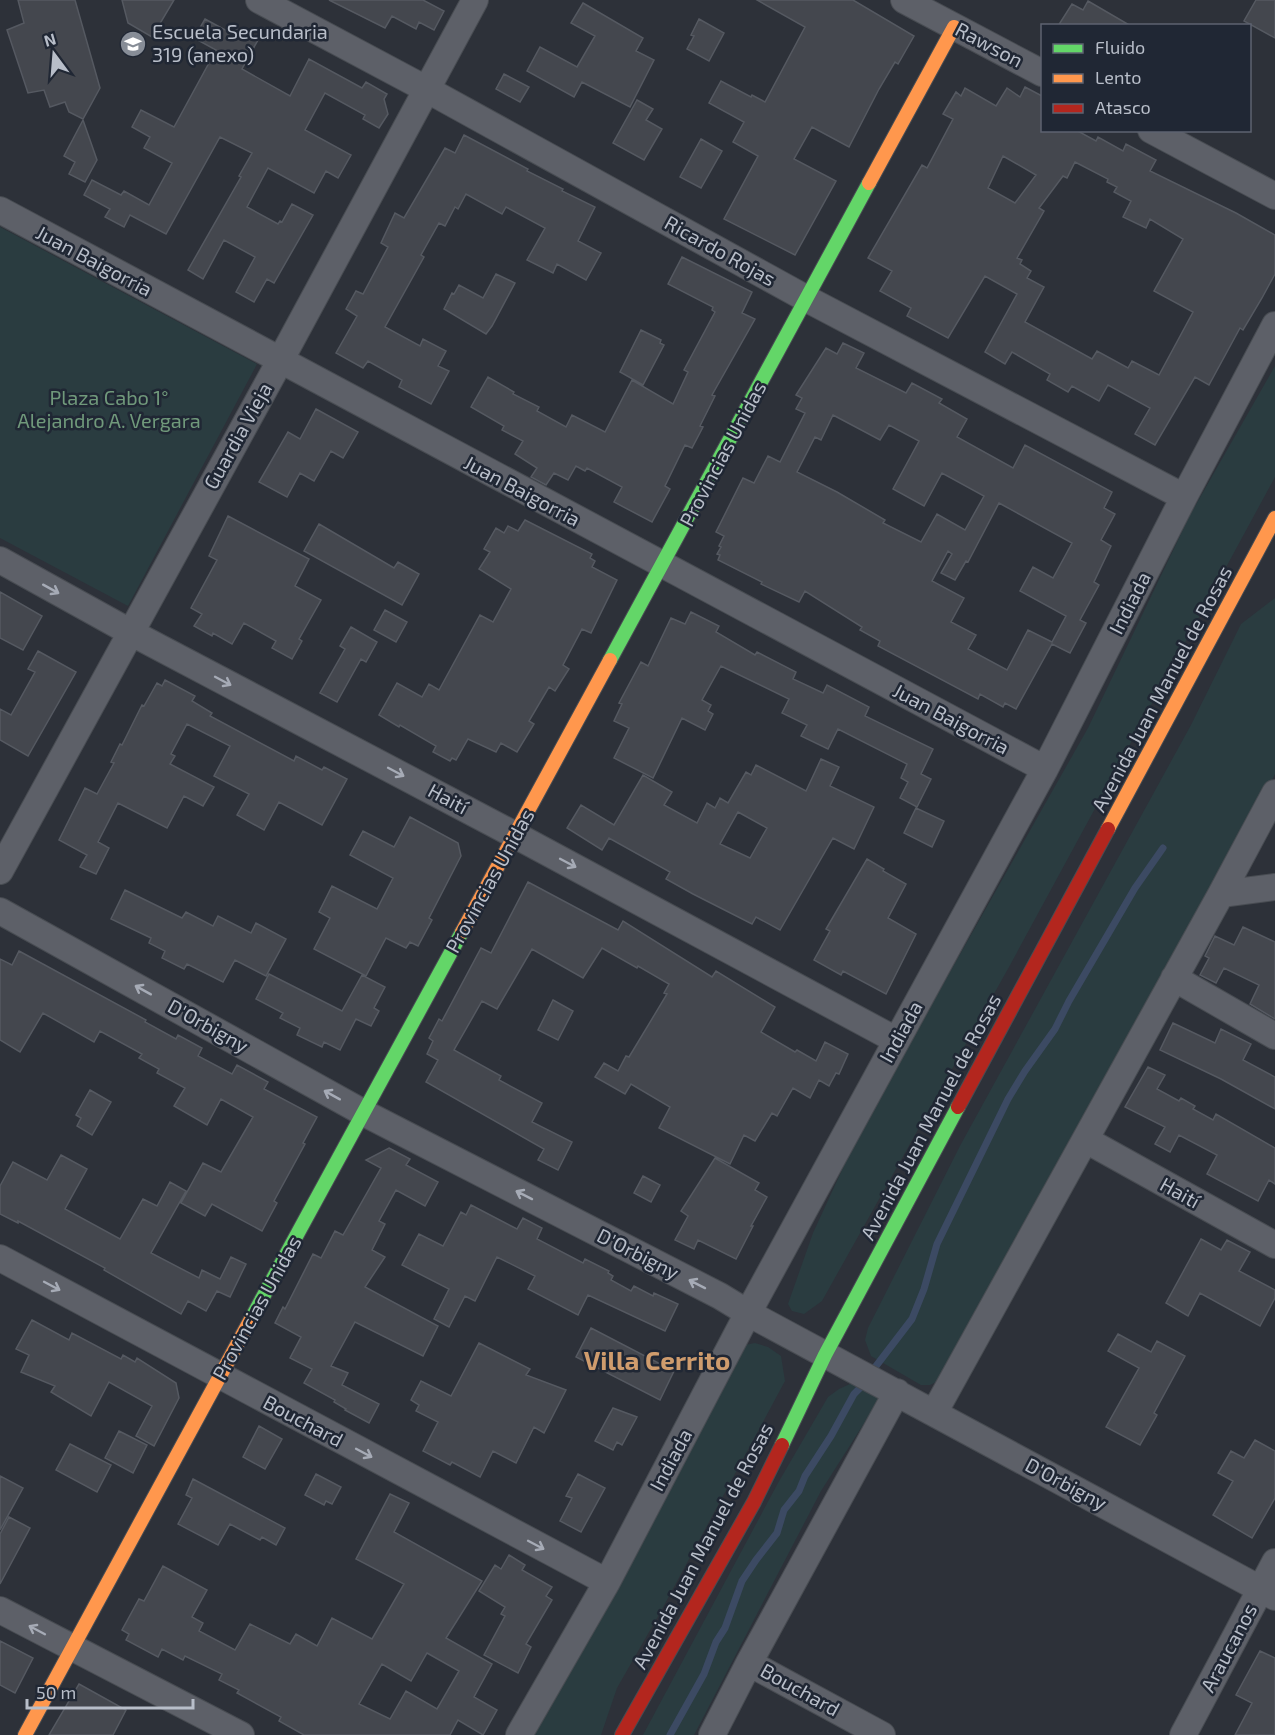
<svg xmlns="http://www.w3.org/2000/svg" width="1275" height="1735" font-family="'Exo 2',sans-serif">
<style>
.green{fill:#2a3c40}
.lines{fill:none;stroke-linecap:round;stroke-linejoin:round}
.stream{stroke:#3c4a63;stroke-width:7}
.building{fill:#44474e;stroke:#555961;stroke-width:1.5;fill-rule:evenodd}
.street-casing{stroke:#484c52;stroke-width:28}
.fast-casing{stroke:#484c52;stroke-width:16}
.slow-casing{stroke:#484c52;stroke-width:16}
.jam-casing{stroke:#484c52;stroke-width:16}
.street{stroke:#5d6068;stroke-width:26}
.fast{stroke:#63d668;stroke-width:14}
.slow{stroke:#ff974d;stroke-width:14}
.jam{stroke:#b3261e;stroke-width:14}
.oneway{stroke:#a6abb6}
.labels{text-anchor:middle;stroke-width:5;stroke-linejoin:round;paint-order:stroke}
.poi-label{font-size:20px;fill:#b8bec9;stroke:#202734;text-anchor:start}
.street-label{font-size:20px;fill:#b8bec9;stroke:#202734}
.park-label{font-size:20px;fill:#70997b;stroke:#202734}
.district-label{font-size:26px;font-weight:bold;fill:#cf9c6d;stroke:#202734}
</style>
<rect width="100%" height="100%" fill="#2d3139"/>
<path class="green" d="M0,227L257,364L128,606L0,538Z
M1275,366V477L1009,967L822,1301L804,1314L792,1311L788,1304L813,1233L860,1131L1088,728L1190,515Z
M1275,598V774L1223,879L1208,891L942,1379L930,1385H921L871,1356L865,1340L868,1328L961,1144L1191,725L1241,624Z
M755,1343L768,1347L781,1356L785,1381L661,1611L617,1688L601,1735H533L745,1345Z
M850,1384H864L882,1395L821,1491L694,1735H643L778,1483L828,1397L839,1389Z"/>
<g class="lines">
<path class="stream" d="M873,1370L912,1319L924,1289L937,1244L1008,1099L1025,1071L1055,1029L1069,1001L1135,888L1163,848
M670,1735L704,1674L716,1642L725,1628L742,1581L756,1560L777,1533L784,1510L799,1491L805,1476L831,1436L854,1394L864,1384"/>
</g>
<path class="building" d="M18,0H75L100,88L83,119L69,112L65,102L50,107L44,90L28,93L7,30L24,23Z
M122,0H174L152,37L128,23Z
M329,0H423L444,11L434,30L419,22L416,29L392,16L385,28Z
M757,0H853L914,36L898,64L895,62L879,89L849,147L812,127L794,159L836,181L795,255L724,219L758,156L733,142L744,122L709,103L721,81L751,97L752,95L765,102L805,27Z
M1256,0H1275V38L1244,21Z
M1088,1L1131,26H1058L1072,4L1083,10Z
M583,3L643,38L636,51L654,60L630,107L582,82L574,97L527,71L540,47L577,67L595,36L571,23Z
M205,19L227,31L230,25L258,40L242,69L290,96L309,59L362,88L366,82L387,94L384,99L388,114L379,128L363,119L365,115L325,93L305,130L351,155L338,178L326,171L314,193L268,168L247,207L278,224L280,221L282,222L292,204L313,215L274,283L267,279L254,302L236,292L255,257L224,240L203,279L188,270L241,177L239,176L252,153L220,137L166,234L130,215L124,227L105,217L110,209L84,195L92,180L121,195L124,191L149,205L172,163L144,148L150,137L132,127L141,110L174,127L216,50L194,38Z
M699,19L724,33L709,61L687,49L694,36L691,35Z
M504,74L529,87L520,102L496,89Z
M1025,87L1042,96V130H1076L1096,141L1098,137L1123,151L1126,144L1156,160L1150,171L1236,213L1275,235V274L1262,298L1243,330L1240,328L1209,385L1195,377L1155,445L1135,434L1150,408L1108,385L1099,401L1072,386L1068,392L1047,380L1050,374L1012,352L1005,364L985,352L1017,294L985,276L948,338L907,316L911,308L880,291L892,271L868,258L922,165L927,168L953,119L943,114L956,92L961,96L965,88L996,106L1007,88L1020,97ZM1003,156L1036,175L1015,203L988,188ZM1075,162L1108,179L1107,182L1117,187L1114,192L1131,201L1123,217L1146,228L1150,219L1183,239L1154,291L1193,312L1159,375L1132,361L1128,368L1097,351L1092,359L1025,322L1044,287L1027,278L1031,271L1020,264L1022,260L1017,258L1044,211L1039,208L1063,176L1067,178Z
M637,100L653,109L646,120L662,129L644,160L613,143Z
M83,120L97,160L85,182L69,174L75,162L64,156Z
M464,135L528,169L527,171L563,189L562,191L595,207L578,241L601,253L586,280L557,264L553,273L527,260L545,228L506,207L502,214L466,194L458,209L455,207L445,226L439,223L421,255L424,257L385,327L420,346L423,339L446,351L438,366L449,371L431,404L399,387L402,380L368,361L363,368L336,353L357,316L346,309L356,291L363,294L388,247L381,243L395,213L404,218L445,148L455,153Z
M701,139L722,151L701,188L680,177Z
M682,257L752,292L742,313L755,319L712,395L715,396L700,426L703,427L692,448L685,445L665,486L670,489L652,522L614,502L622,487L587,468L585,471L576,466L568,480L554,473L546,485L531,477L537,468L515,454L523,441L502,430L504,426L471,407L488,377L514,392L513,394L539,407L537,411L566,427L572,415L605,432L632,380L673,404L688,372L684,370L715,312L712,310L713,307L668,284Z
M496,274L515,283L492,326L486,334L444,309L452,293L454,294L459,285L483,298Z
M641,330L661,340L660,343L664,345L643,385L620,372Z
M843,343L864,353L856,368L906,393L912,383L942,399L939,403L967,419L957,437L1013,468L1025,445L1112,492L1104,508L1115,514L1101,540L1111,546L1094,582L1099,585L1080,620L1086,623L1070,653L1052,644L1016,709L1005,703L1003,707L980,694L978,699L878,646L880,641L860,630L862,627L805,591L799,602L761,584L762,582L718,560L720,555L717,554L721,547L719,546L724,536L716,532L743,478L754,483L768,456L780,462L805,413L796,409L802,398L796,395L826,348L837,354ZM833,415L880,440L889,425L919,441L893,489L924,506L942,473L984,496L965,530L937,514L921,542L883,523L885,520L837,492L797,472L815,437L821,440ZM999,503L1072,543L1053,578L1033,567L1020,591L1066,616L1052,642L1028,630L1007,670L968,649L976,635L951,622L964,598L932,581L948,551L952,554L941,573L955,580L966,561L968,562Z
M316,409L358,432L343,458L331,451L314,481L300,473L287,497L259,482L288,432L300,439Z
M228,516L309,559L295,586L321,600L299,639L302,641L292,659L272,648L276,641L244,623L232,644L213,633L212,636L194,626L202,614L191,608L217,560L209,556Z
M525,520L592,554L590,558L595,561L592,567L617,580L591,633L582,629L563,665L569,669L555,691L549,687L529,721L534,724L517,752L501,743L496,752L468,739L456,760L452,758L450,761L433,752L436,746L400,725L399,727L379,715L397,683L422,697L429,684L439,690L480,615L493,622L511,589L479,569L490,552L484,549L496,528L504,533L508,526L518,531Z
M319,524L394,568L398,562L419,574L402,605L304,551Z
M0,592L42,616L23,650L0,638Z
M385,610L407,622L396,642L374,630Z
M691,612L719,626L716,632L755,655L757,652L796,672L793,679L823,693L827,685L869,707L865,716L933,749L921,774L931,779L917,807L900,798L908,782L901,778L907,764L838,729L828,749L801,736L807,725L782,713L789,699L721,666L702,700L711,705L708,711L713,714L705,730L682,718L653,778L614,758L629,728L614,721L622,704L619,703L641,662L648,666L671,618L685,624Z
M351,627L377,642L366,662L361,659L337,702L320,693L345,649L340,646Z
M38,651L76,672L28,756L0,740V709L11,715L35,672L28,669Z
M165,680L195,696L192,701L212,713L210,716L294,761L296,756L322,770L324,767L347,779L322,825L279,802L264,830L237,815L249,794L214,776L230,746L187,724L171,754L175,756L170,764L214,787L203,806L184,796L167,828L118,803L98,842L109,848L96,874L80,867L87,855L59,840L85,788L97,794L114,763L111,762L120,744L122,745L142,705L144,706L157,683L162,686Z
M821,759L839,767L830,786L874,807L854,849L833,838L780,930L756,917L752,924L693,894L666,879L670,872L609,838L602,850L567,828L581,805L614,825L643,775L672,792L664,805L697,823L707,803L715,808L720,798L728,803L746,772L751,775L756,765L806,791ZM738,812L767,828L750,858L720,844Z
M916,808L944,821L932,847L904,833Z
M410,817L458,843L461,856L429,918L432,920L418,946L410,942L406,948L386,938L366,976L314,949L330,918L319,912L332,886L377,909L393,878L350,855L363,831L394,847Z
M867,859L884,869L883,871L906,884L888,918L916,934L886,994L843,971L841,975L814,960L830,931L826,929Z
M528,882L618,930L623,921L712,977L716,971L775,1007L761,1032L795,1052L797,1050L816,1061L825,1042L848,1054L839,1074L836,1073L829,1086L819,1080L810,1098L793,1088L777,1116L772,1113L755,1141L744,1135L730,1164L659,1128L670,1107L631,1084L625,1094L595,1077L604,1063L618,1071L626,1056L629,1057L667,994L664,993L669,984L638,966L637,968L602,948L583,978L532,949L497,1009L482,1001L454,1050L501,1076L499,1080L542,1103L532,1122L572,1142L558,1170L538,1160L544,1149L426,1082L438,1060L427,1054L433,1041L429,1038L439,1019L442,1021L481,948L491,953Z
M125,890L182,918L186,912L213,926L218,916L251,933L256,923L286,939L266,976L235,960L223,982L187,964L184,969L162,958L165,951L149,943L151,938L111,919Z
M1243,927L1275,942V1019L1250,1004L1259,985L1224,968L1216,983L1200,975L1209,958L1205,956L1215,936L1234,945Z
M19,951L146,1020L145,1022L176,1039L178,1035L202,1048L198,1056L232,1074L237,1065L268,1082L264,1089L317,1117L303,1143L305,1144L274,1201L277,1203L262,1231L212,1204L205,1216L181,1203L203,1163L221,1172L253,1117L221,1099L207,1125L174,1106L185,1088L157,1073L159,1069L139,1058L142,1054L100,1031L94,1042L43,1013L20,1052L0,1040V959L12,965Z
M269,974L342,1011L362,975L385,987L374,1008L379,1011L371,1026L356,1019L340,1050L324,1042L322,1047L297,1035L300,1028L280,1018L283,1013L256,999Z
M553,1000L573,1011L558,1040L538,1030Z
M1173,1023L1215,1043L1221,1029L1251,1044L1243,1060L1275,1077V1109L1221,1079L1160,1050Z
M1148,1067L1165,1075L1157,1089L1179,1101L1181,1098L1195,1106L1193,1109L1213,1120L1216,1114L1275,1148V1184L1269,1180L1258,1201L1207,1174L1217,1155L1179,1135L1170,1152L1155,1144L1165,1127L1125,1107Z
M90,1090L111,1102L92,1135L77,1126L81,1118L76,1115Z
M389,1148L410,1159L406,1165L438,1182L425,1206L396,1190L379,1221L385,1224L372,1250L385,1257L365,1287L438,1326L423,1356L355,1322L331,1366L348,1373L342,1385L379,1404L369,1423L345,1410L346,1409L334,1402L335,1400L304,1383L312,1369L290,1358L301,1337L275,1323L283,1307L285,1309L313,1254L321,1258L335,1231L343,1235L381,1168L366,1160Z
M61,1155L87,1169L65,1209L120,1239L143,1199L157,1206L170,1182L186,1191L151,1253L199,1278L202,1270L220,1279L231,1257L246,1264L230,1297L217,1291L206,1311L188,1301L181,1314L104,1270L105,1268L18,1221V1223L0,1214V1186L13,1162L47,1180Z
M715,1158L759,1183L755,1190L767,1197L751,1226H753L736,1259L698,1240L694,1249L675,1240L688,1216L681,1211Z
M643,1176L660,1185L651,1202L634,1193Z
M471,1205L517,1229L523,1218L542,1228L537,1239L583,1263L585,1259L609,1271L608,1273L613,1276L611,1280L631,1291L634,1286L653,1296L654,1293L678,1304L665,1331L588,1295L578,1315L528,1289L535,1276L497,1257L475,1301L465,1296L449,1327L434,1319L449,1289L402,1265L419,1234L443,1246L461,1212L466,1215Z
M1201,1239L1221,1250L1227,1240L1250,1252L1239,1271L1275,1290V1298L1260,1326L1200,1293L1188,1316L1166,1303Z
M32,1320L69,1340L72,1333L121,1359L123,1355L135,1362L137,1358L176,1383L179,1398L154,1446L136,1436L152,1406L109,1382L91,1416L51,1392L55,1386L21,1372L29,1355L16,1349Z
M591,1328L674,1371L660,1400L576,1357Z
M1118,1334L1151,1352L1157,1341L1185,1356L1154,1413L1157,1415L1140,1445L1106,1427L1139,1368L1108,1351Z
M479,1343L530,1369L526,1375L566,1390L544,1433L534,1427L516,1463L493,1451L480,1477L452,1462L450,1465L423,1451L438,1422L416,1411L419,1405L411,1400L421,1381L451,1396Z
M613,1408L637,1417L622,1445L617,1442L613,1450L595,1441Z
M259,1426L282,1439L265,1469L243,1457Z
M119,1431L147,1445L133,1473L105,1458Z
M1255,1440L1275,1451V1498L1252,1538L1213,1515L1233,1481L1218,1473L1231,1451L1244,1458Z
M70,1444L111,1465L97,1492L56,1470Z
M316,1474L341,1487L332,1504L326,1501L324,1505L305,1495Z
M578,1474L605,1488L581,1532L560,1521L572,1498L566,1496Z
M0,1476L23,1488L0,1530Z
M193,1479L285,1528L276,1545L262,1537L260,1540L230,1524L218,1545L178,1524L192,1498L186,1495Z
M390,1494L409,1503L394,1532L482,1581L446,1638L492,1664L474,1697L497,1710L483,1735L458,1720L450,1735H304L279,1721L281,1717L237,1693L239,1690L219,1680L222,1674L185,1656L183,1660L162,1649L158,1657L126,1640L129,1634L122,1630L139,1599L144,1601L163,1566L207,1590L192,1617L203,1623L199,1631L235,1650L250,1624L290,1644L296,1634L317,1646L332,1618L372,1639L404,1584L356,1559ZM427,1653L459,1671L437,1709L406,1691L390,1719L359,1704L382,1664L411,1681Z
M9,1517L30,1528L0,1584V1534Z
M509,1555L525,1565L522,1570L552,1587L546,1596L552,1600L526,1644L531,1647L518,1673L484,1655L505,1616L501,1614L505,1607L479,1591L495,1565L501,1569Z
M0,1641L33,1658L15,1693L0,1685Z
M1260,1651L1275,1658V1735H1235L1252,1703L1236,1695Z
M79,1684L126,1710L113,1735H49Z"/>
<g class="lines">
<g class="street-casing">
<path id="street" d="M259,0L426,89L807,299L1184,497
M904,0L1042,73
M1151,130L1275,196
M0,210L1045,769
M0,560L130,632L515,835L896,1040
M0,871L280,361L475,0
M1221,894L1275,887
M0,911L364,1113L720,1296L748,1313L1275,1597
M1174,978L1275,1036
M1086,1140L1275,1245
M0,1258L607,1582
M934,1413L1221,894L1275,793
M0,1610L241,1735
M749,1663L882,1735
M519,1735L607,1582L748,1313L1045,769L1184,497L1275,325
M712,1735L749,1663L897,1392
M1183,1735L1275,1562"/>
</g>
<g class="fast-casing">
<path id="fast" d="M610,660L869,183
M251,1319L462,932
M782,1445L825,1355L958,1107"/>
</g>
<g class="slow-casing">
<path id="slow" d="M869,183L954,27
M1108,829L1275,518
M462,932L610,660
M25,1735L251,1319"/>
</g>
<g class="jam-casing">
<path id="jam" d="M958,1107L1108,829
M622,1735L754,1502L782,1445"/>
</g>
<use href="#street" class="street"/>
<use href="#fast" class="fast"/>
<use href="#slow" class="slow"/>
<use href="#jam" class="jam"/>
</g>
<defs><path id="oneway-shaft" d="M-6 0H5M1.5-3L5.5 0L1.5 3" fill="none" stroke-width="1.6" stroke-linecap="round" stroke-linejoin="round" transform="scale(1.5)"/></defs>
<g class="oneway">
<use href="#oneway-shaft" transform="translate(51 589) rotate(29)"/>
<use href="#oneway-shaft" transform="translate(223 681) rotate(28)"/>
<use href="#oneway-shaft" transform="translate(396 772) rotate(28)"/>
<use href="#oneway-shaft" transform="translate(568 863) rotate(28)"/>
<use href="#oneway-shaft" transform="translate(143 990) rotate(-151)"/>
<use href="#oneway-shaft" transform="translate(332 1095) rotate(-151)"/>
<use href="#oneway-shaft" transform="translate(524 1195) rotate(-153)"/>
<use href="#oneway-shaft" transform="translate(697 1284) rotate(-153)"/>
<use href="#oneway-shaft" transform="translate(52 1286) rotate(28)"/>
<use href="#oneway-shaft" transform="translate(364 1453) rotate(28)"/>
<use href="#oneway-shaft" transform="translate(536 1545) rotate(28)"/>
<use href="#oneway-shaft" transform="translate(37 1630) rotate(-152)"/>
</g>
<defs>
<g id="school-disc" transform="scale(1.35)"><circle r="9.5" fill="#878d97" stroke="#202734"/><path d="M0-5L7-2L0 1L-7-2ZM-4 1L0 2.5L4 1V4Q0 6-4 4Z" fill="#fff"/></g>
</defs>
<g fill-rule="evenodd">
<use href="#school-disc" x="133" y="44"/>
</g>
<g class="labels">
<g class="poi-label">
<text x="152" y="39">Escuela Secundaria<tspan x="152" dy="23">319 (anexo)</tspan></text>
</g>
<g class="street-label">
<text transform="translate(989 45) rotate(28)" y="7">Rawson</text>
<text transform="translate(720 251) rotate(29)" y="7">Ricardo Rojas</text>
<text transform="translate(94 261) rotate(28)" y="7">Juan Baigorria</text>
<text transform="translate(238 436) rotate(-61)" y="7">Guardia Vieja</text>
<text transform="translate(723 454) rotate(-62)" y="7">Provincias Unidas</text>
<text transform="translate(522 491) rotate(28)" y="7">Juan Baigorria</text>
<text transform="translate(1130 603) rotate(-63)" y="7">Indiada</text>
<text transform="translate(1162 689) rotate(-62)" y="7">Avenida Juan Manuel de Rosas</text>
<text transform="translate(951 719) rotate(28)" y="7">Juan Baigorria</text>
<text transform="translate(448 799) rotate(28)" y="7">Haití</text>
<text transform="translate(490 881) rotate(-61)" y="7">Provincias Unidas</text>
<text transform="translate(208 1026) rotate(29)" y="7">D'Orbigny</text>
<text transform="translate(901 1032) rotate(-61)" y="7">Indiada</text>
<text transform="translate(931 1117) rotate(-62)" y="7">Avenida Juan Manuel de Rosas</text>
<text transform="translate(1180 1193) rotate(29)" y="7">Haití</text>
<text transform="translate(638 1254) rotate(27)" y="7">D'Orbigny</text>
<text transform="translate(257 1308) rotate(-61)" y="7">Provincias Unidas</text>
<text transform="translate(303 1421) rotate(28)" y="7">Bouchard</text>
<text transform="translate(671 1460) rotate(-62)" y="7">Indiada</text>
<text transform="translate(1066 1484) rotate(28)" y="7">D'Orbigny</text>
<text transform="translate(703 1546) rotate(-62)" y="7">Avenida Juan Manuel de Rosas</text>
<text transform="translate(1229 1648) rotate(-62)" y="7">Araucanos</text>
<text transform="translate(800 1690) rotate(29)" y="7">Bouchard</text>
</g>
<g class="park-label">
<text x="109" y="405">Plaza Cabo 1°<tspan x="109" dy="23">Alejandro A. Vergara</tspan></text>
</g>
<g class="district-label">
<text x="657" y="1370">Villa Cerrito</text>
</g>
</g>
<rect x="1041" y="24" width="210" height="108" fill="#202734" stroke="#5d6370" stroke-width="1.5"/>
<rect x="1053" y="44" width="30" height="9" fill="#63d668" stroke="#5d6370" stroke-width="1.5"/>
<text x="1095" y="54" font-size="18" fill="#b8bec9">Fluido</text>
<rect x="1053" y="74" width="30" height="9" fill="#ff974d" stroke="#5d6370" stroke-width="1.5"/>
<text x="1095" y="84" font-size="18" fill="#b8bec9">Lento</text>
<rect x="1053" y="104" width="30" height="9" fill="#b3261e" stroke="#5d6370" stroke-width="1.5"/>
<text x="1095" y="114" font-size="18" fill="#b8bec9">Atasco</text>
<g transform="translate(54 54) rotate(344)" stroke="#202734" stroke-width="4.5" paint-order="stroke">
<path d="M0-4.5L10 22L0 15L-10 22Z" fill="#b8bec9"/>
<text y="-9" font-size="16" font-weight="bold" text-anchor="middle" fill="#b8bec9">N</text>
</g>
<path d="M27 1699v9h166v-9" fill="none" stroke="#b8bec9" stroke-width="3"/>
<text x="36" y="1699" font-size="18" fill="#b8bec9" stroke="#202734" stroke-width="4.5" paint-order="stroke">50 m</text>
</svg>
